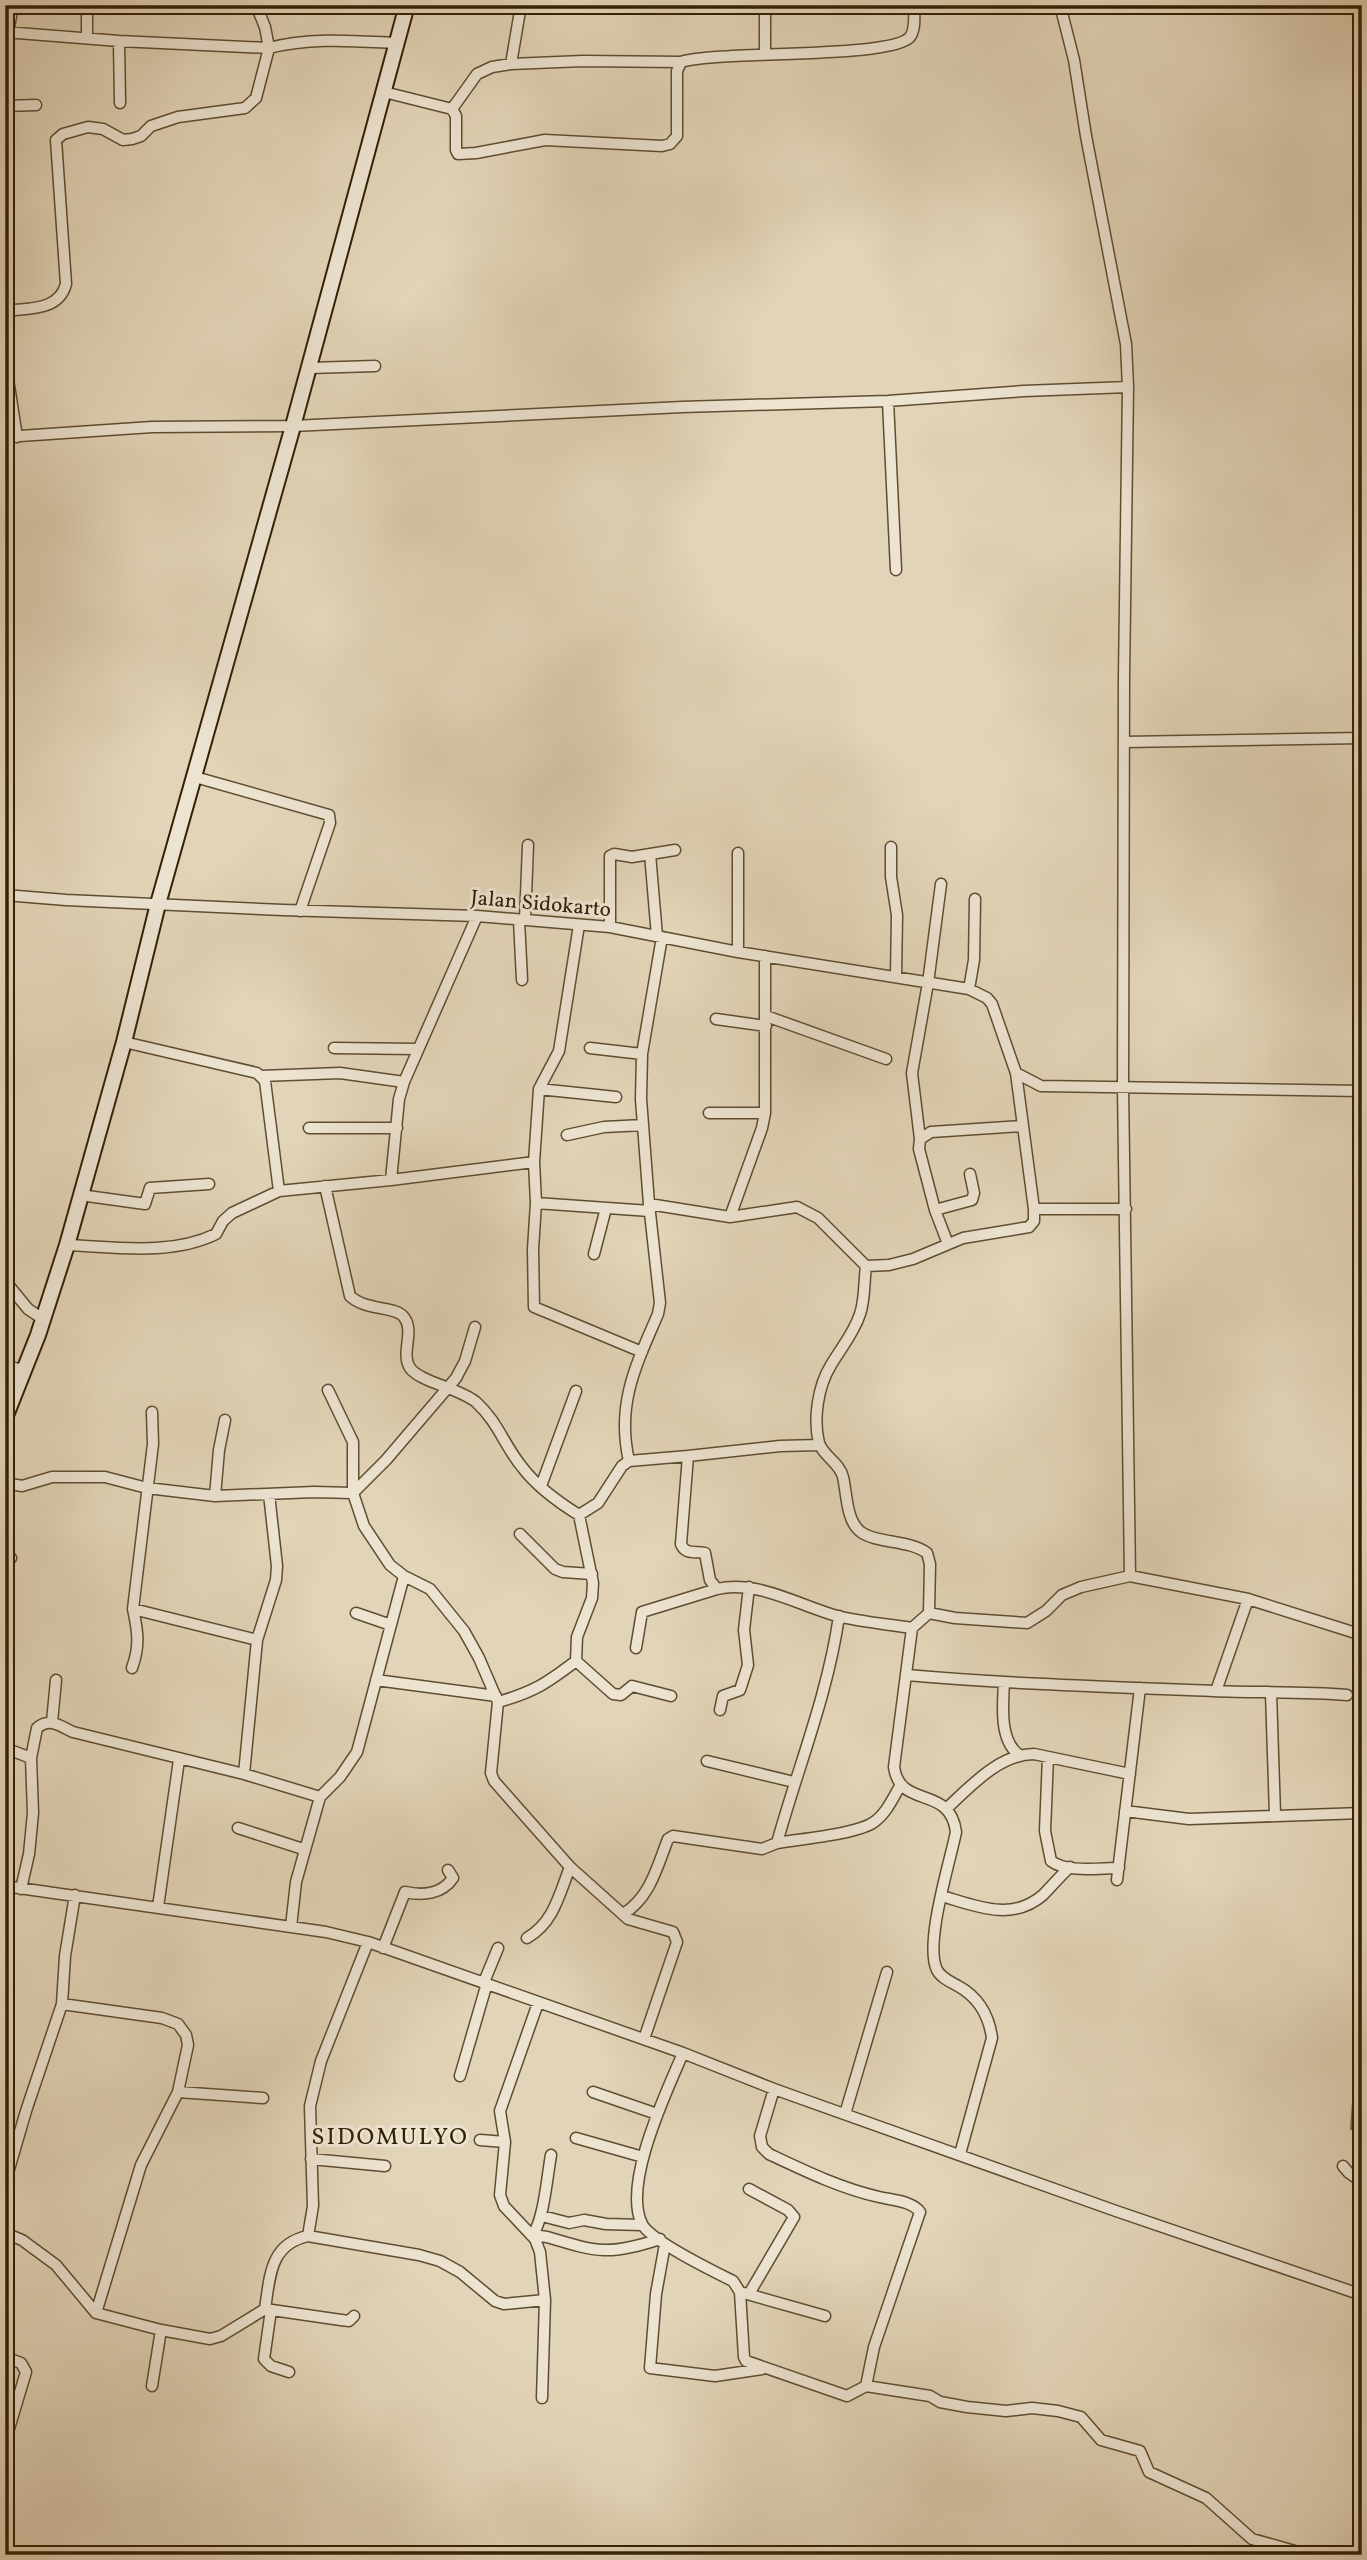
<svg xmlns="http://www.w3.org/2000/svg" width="1367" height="2560" font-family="Vollkorn,serif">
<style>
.cemetery{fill:url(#cemetery-stones);stroke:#746e48;stroke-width:2}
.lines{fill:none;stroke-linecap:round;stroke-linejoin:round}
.street-casing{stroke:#5f4d30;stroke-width:13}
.secondary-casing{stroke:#332003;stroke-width:18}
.street{stroke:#ece3d1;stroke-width:10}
.secondary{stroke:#ece3d1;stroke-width:14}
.labels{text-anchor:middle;stroke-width:6;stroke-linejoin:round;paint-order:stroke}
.street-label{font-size:21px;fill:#332003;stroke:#ece3d1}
.quarter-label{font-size:24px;letter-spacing:2px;fill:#332003;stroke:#ece3d1}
</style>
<defs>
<pattern id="cemetery-stones" width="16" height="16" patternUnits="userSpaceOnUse" patternTransform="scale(1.75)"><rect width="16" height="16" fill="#b4bc8e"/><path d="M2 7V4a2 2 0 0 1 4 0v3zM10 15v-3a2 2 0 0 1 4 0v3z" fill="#9ba179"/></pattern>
</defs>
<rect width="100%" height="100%" fill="#e2d4b8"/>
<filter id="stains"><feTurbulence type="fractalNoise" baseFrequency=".00286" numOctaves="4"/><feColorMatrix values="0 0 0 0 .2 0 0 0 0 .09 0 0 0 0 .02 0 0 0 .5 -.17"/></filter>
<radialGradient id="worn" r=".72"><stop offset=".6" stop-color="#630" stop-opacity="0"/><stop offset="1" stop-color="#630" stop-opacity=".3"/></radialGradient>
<path class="cemetery" d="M1362,1990V2129H1351L1356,2060L1354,1991Z"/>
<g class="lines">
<g class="street-casing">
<path id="street" d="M87,5V38
M765,5V54
M5,32L119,41L269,48C311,37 354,41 397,43
M8,32L13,5
M119,41L120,103
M511,64L521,5
M384,92L452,109L456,116V150L458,154L476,153L545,140L662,146L670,144L677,136V71L681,62C720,50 891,59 910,37C916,29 914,15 914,5
M5,106L36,105
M452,109L477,74L492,67L511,64L583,61L681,62
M5,311C29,308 59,311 66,284L56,140L63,134L88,127L103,129L123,140L132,139L141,136L151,126L178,117L245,108L256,98L269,48L265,27L256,5
M5,360L17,437
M309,368L375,366
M1128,387L1124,676L1123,1088L1130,1576
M888,401L896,570
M5,437L152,427L293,426L682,407L888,401L1024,391L1128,387L1126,344L1086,136L1074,60L1060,5
M1125,742L1362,738
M195,777L329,815L330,823L300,911
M891,847V877L897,915L896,977
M738,853V952
M650,854L657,936
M5,895L66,900L283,910L477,916L610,927L738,952L969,989L987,998L992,1004L1016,1073L1034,1209V1221L1029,1227L963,1238L913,1259L889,1265L866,1266L818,1218L797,1207L730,1217L649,1204
M519,920L522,980
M525,920L528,845
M579,925L559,1051L539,1089L534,1162L536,1203L533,1249L534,1307L642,1352
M610,927V856L614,854L632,857L675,850
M969,989L974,960L975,899
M766,1016L886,1059
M716,1019L766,1026
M124,1042L257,1073L265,1081L279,1191
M334,1048L418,1049
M590,1048L642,1054
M1016,1073L1041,1086L1362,1091
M261,1076L340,1073L404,1082
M539,1089L616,1097
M709,1113H765
M309,1128H397
M567,1135L604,1127L643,1125
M920,1139L912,1073L928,983L941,884
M391,1180L399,1099L404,1082L477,916
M325,1186L350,1296C366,1311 394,1306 403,1316C416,1330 400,1353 410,1368C420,1382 459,1388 476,1402C498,1422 504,1445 522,1467C537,1487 558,1502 579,1515L598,1503L622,1466L629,1461C616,1404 636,1365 658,1314L660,1303L649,1204L641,1099L642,1054L662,937
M80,1195L145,1204L150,1188L209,1184
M536,1203L650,1211
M1034,1209H1126
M935,1210L972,1200L974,1193L970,1174
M730,1217L762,1128L765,1113V956
M948,1244L935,1210L919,1149L920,1139L931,1132L1022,1126
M67,1245C115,1247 171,1256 216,1234L223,1221L232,1213L279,1191L391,1180L534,1162
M594,1254L606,1208
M866,1266C864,1281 865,1300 860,1314C854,1333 841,1348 831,1365C818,1386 813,1419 819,1443C823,1456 840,1463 843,1477C847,1494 846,1521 861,1532C875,1543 910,1540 927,1553L930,1564L929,1613
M5,1281L28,1309L43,1319
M5,1366L24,1370
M328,1390L353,1442V1493
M820,1445L780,1446L688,1456L681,1544C685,1555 695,1551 705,1553L710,1580L717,1589C758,1580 798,1605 837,1616C861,1622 887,1624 912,1628
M629,1461L688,1456
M5,1483L22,1486L52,1477H105L147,1488L215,1496L314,1492L353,1493L364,1526L390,1565L404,1576L430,1589L464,1631L479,1658L498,1702L491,1773L494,1781L570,1867L628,1919L673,1932L677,1942L644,2039
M541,1486L576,1391
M353,1493L386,1460L456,1378L465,1361L475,1327
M215,1496L219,1450L225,1420
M520,1534L555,1569L563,1572L592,1574
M5,1555L11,1558
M133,1609L257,1640
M356,1613L391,1625
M636,1648L642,1612L717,1589
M576,1661L613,1694L621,1695L632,1686L671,1696
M132,1668C140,1646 138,1632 133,1609L153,1444L152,1412
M907,1675C1009,1684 1111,1687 1213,1691C1258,1693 1303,1691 1347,1695
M376,1680L496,1696
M1004,1682C1003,1704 999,1739 1018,1754
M1216,1691L1248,1599
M1271,1693L1275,1815
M498,1702C534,1692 547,1683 576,1661L577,1637L592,1598L593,1583L579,1515
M720,1710L723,1696L740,1690L748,1665L744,1630L749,1587
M52,1722L56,1680
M5,1748L31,1758
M1048,1757L1045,1831L1051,1861C1067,1873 1099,1868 1119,1868
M707,1761L794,1782
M244,1774L257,1640L276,1580L277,1566L269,1494
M946,1809C970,1787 999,1754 1034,1754L1130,1774
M1125,1811L1189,1819L1362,1813
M238,1828L303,1849
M777,1843C800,1839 858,1834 874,1822C886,1814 893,1798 900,1786
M1117,1880L1140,1688
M5,1886L326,1932L368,1942L683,2053L774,2089L1116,2211L1362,2295
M21,1889L29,1854L33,1813L31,1758L37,1728C50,1717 60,1726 73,1732L244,1774L320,1797
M942,1896C976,1906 1012,1922 1043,1895C1052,1886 1060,1876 1070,1867
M158,1907L179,1760
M623,1914C650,1898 657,1867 668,1839L673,1836L762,1849L777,1843C798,1767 828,1694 839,1616
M291,1927L296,1882L320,1797L340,1777L357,1752L404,1576
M527,1938C554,1922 559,1895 570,1867
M383,1948L405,1892C423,1896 442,1894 453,1878L448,1870
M484,1982L498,1948
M538,2003L500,2111L505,2142L500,2195L504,2206L535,2239L540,2252L545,2300L542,2398
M62,2004L162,2018L178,2024L186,2035L188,2045L178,2092L141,2165L96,2313
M683,2053C667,2091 622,2184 642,2224C651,2241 713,2271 733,2281L740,2292L825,2316
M460,2076L487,1983
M774,2089L760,2136L762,2147L769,2154C805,2171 840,2188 879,2197C892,2200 912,2201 920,2212L874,2347L866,2386
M178,2092L263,2098
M593,2092L657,2114
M845,2114L887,1972
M576,2138L643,2157
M480,2140L505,2142
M960,2154L992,2038C989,2016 978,1997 958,1986C951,1982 941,1978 937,1970C924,1944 950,1862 956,1832C950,1784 900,1810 894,1767L912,1628L929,1613L955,1618L1027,1623L1046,1611L1062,1595L1081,1587L1130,1576L1248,1599L1362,1635
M311,2159L385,2166
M1343,2166L1349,2173L1362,2182
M5,2183L26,2111L62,2004L65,1956L75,1895
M749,2189L788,2210L794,2217L749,2294
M542,2216L569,2223L584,2220L606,2224L642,2225
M5,2233L22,2240L56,2265L96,2313L161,2330L210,2339L221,2336L265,2309C270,2276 270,2244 308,2236L313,2206L310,2106L321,2061L368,1942
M308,2236L419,2255L440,2261L460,2272L495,2301L504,2304L545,2300
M532,2236C544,2220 547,2177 551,2155
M535,2239L540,2236L547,2237C597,2252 609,2256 660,2239
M665,2244L656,2294L650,2368L715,2376L762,2369
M740,2292L744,2357L746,2361L847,2396L866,2386
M265,2309L341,2320L349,2321L354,2316
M271,2310L264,2359L271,2366L289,2372
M5,2357L21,2363L26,2372L5,2442
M152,2386L161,2330
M866,2386L930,2396L940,2402L967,2407L1006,2411L1032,2408L1058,2411L1081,2417L1101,2440L1140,2451L1149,2472L1206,2498L1252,2539L1309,2555"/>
</g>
<g class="secondary-casing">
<path id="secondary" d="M5,1418L38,1335L67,1245L124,1042L158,904L293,426L407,5"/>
</g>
<use href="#street" class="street"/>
<use href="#secondary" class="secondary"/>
</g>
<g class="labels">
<g class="street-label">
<text transform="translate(541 903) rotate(5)" y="7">Jalan Sidokarto</text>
</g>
<g class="quarter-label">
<text x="390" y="2144">SIDOMULYO</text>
</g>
</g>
<rect width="1367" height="2560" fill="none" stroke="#e2d4b8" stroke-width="28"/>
<rect x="7" y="7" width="1353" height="2546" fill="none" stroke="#332003" stroke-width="3.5"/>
<rect x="14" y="14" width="1339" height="2532" fill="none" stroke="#332003" stroke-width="2"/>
<rect width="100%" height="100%" filter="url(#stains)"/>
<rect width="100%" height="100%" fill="url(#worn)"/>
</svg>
